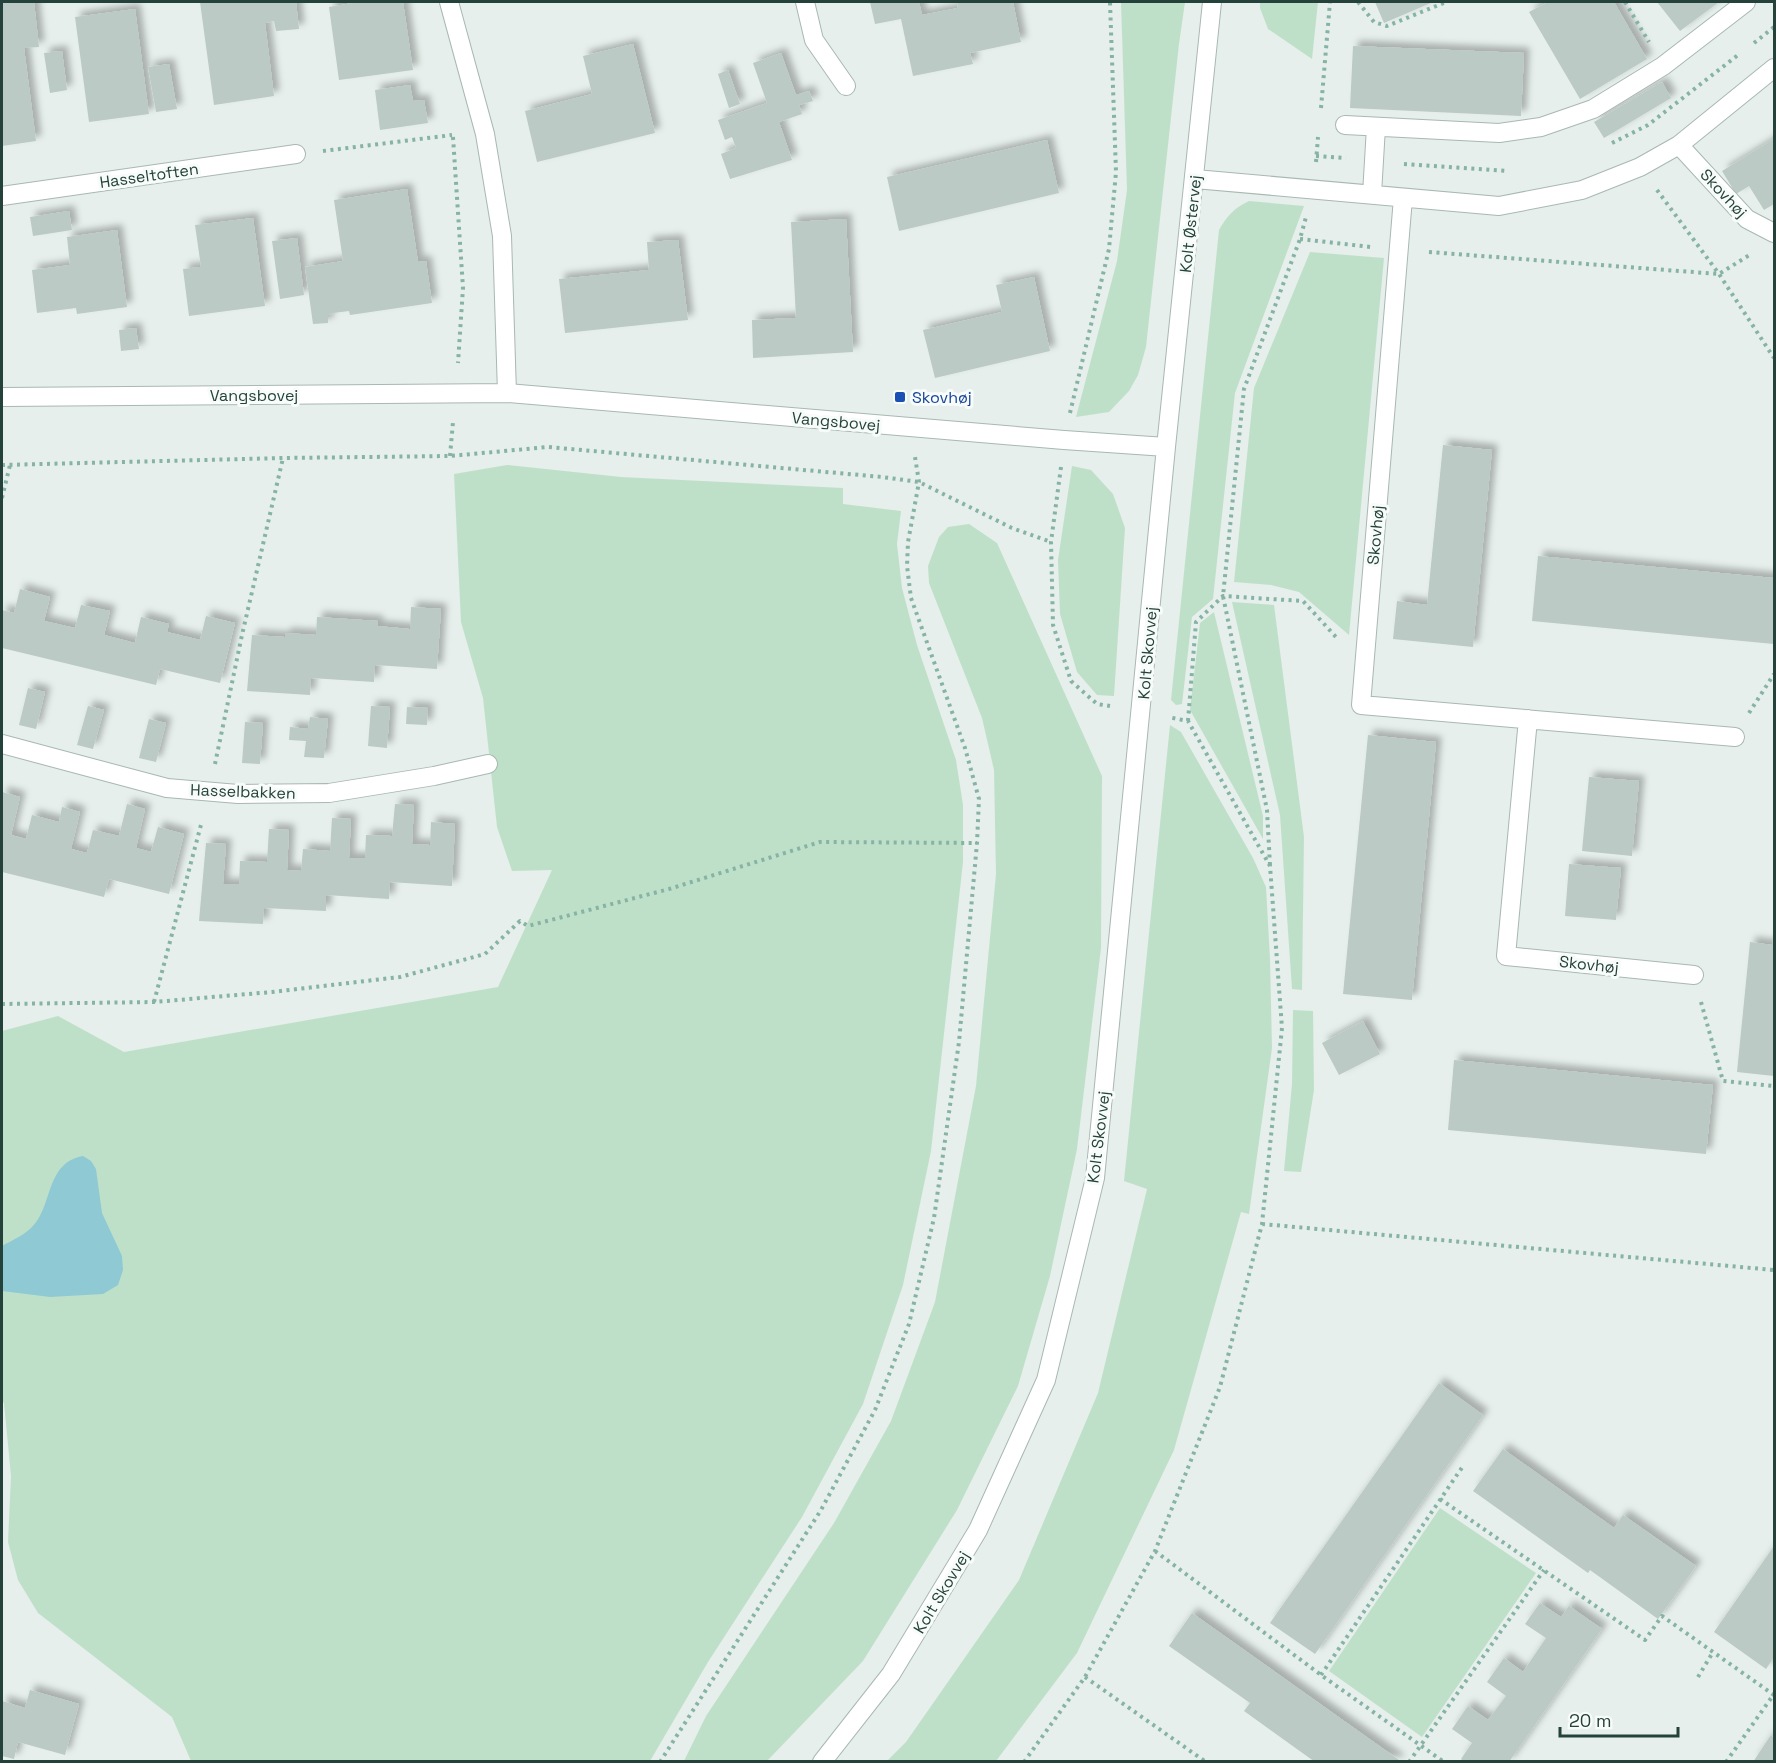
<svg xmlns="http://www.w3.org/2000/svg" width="1776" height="1763" font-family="'Space Grotesk',sans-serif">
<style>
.green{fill:#bfe0c8}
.water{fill:#8ec9d4}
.building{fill:#bbcac4;filter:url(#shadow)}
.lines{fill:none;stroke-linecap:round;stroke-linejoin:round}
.minor-casing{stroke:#a8b8b2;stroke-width:20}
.path{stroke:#86b3a5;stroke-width:4;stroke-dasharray:3 4.5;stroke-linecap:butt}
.minor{stroke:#fff;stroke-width:18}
.transit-dot{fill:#1a4fb4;stroke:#f7fbf9;stroke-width:2}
.labels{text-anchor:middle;stroke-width:6;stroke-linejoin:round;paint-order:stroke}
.street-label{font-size:16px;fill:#24423a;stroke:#f7fbf9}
.transit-label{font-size:16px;fill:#164399;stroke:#f7fbf9;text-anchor:start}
</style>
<defs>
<filter id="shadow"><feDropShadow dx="5.5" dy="-5.5" stdDeviation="3" flood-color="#0004"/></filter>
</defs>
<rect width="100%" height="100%" fill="#e6efeb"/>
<path class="green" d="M1121,2H1185L1179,44L1146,347L1138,375L1129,391L1109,412L1076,417L1117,261L1127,190Z
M1260,2H1318L1312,59L1268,29L1260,8Z
M1249,201L1304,206L1235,393L1213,599L1192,617L1182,704L1176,705L1171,700L1219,230C1227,216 1234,208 1249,201Z
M1310,252L1384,258L1349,635L1299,592L1271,585L1234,582L1254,388Z
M507,465L621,477L843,488V504L901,511L897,544L902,588L917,645L956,760L963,805V862L931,1151L903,1285L863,1404L802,1517L708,1662L650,1761H191L172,1717L38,1613L18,1580L8,1542L11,1476L4,1403L2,1401V1031L58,1016L124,1052L498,987L552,870L512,871L497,827L483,698L461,622L454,474Z
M1072,466L1091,470L1113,494L1125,528L1114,696L1097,695L1077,672L1060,614L1058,560Z
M969,524L997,543L1102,776L1101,948L1077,1149L1050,1276L1018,1386L957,1510L863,1661L767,1761H684L706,1716L834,1523L891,1421L935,1302L976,1086L996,874L994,770L982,718L929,583L928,566L939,537L948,527Z
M1232,602L1274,605L1304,837L1302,990L1292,989L1280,815Z
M1214,612L1263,816V839L1190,710L1200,623Z
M1170,725L1181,732L1253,858L1266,887L1270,959L1272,1048L1249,1214L1241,1212L1174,1450L1077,1653L996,1761H887L906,1742L1019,1580L1098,1393L1147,1189L1124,1181Z
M1293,1010L1313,1011L1314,1090L1301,1172L1284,1171L1292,1084Z
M1440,1508L1536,1573L1422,1737L1329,1671Z"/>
<path class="water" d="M83,1156L91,1161L96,1169L102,1213L122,1256L123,1270L118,1285L103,1294L50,1297L2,1291V1246C11,1241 22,1236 30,1229C54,1208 44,1163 83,1156Z"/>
<path class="building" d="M10,2H34L39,47L24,48L36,141L2,146V3Z
M200,2H296L299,29L276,31L274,21L265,23L274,96L214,105Z
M352,2H403L413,70L339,80L329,7L353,3Z
M870,2H919L922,15L958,8L957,2H1013L1021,42L970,53L973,64L913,76L901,19L875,24Z
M1375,2H1433L1384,23Z
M1548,2H1614L1647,59L1580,99L1529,12Z
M1657,2H1719L1680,31Z
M135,9L149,114L89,122L75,17Z
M633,44L655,133L537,162L525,111L592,94L583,56Z
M1353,46L1524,53L1521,116L1350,108Z
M62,51L67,90L50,93L44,53Z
M781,53L796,95L809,91L813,101L799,105L802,114L779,122L792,160L730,179L721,154L736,148L732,137L725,140L718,120L767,103L753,63Z
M169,64L177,109L156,112L148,67Z
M728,70L740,104L729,108L718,74Z
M1662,82L1671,98L1604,138L1594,122Z
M410,85L413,101L424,100L428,123L380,130L375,90Z
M1774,139V204L1764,210L1749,186L1736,194L1722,171Z
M1047,140L1059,193L899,231L887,177Z
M407,189L418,262L426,261L432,303L350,315L349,311L333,313L328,315V323L313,324L305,267L343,261L334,200Z
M69,211L72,230L33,236L30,217Z
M253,218L265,306L189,316L183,269L201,267L195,225Z
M846,219L853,352L753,358L752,320L796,318L791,222Z
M117,230L127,307L77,314L76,308L37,313L32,270L70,265L67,237Z
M297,238L304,295L280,299L272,241Z
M678,240L688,320L565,333L559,279L649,270L647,242Z
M1034,277L1050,351L935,378L923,330L1002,312L996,285Z
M136,328L139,349L121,351L119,330Z
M1443,445L1492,450L1473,647L1393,639L1397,601L1427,605Z
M1538,556L1774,578V644L1532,621Z
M20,589L50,597L44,621L75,628L81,605L110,611L104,635L135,643L141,617L169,624L167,632L200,640L206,616L235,623L220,683L160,669L156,685L2,648V610L14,613Z
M411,607L441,609L437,669L375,665L374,682L311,678L310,695L247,691L252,635L285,637V633L316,635L317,617L378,621L377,626L410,629Z
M28,688L45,692L36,729L19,725Z
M88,706L104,710L93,749L77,745Z
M371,706L390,707L387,748L368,746Z
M407,707L428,708L427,725L406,724Z
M310,717L328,719L324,758L304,757L306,741L289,740L290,727L308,729Z
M149,719L166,723L156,762L139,758Z
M245,722L263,723L260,764L242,763Z
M1368,735L1436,742L1412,1000L1343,994Z
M1589,777L1639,781L1632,856L1582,851Z
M2,792L20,797L11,835L26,839L32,815L59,822L62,807L80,812L71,849L87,853L93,830L119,836L127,804L145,809L136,848L151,852L158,827L184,834L169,894L109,879L104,897L2,872Z
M395,804L414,805L412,844L430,845L431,822L455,824L452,886L390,882L389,899L326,895V911L264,908L263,924L199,921L206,843L226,844L223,884H239L240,861L267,862L269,829L289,830L287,870L301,871L303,849L330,851L332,818L351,819L349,858H365L366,835L392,836Z
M1569,864L1621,868L1616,920L1565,916Z
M1773,933H1774V1076L1737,1072L1750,942L1772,945Z
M1363,1021L1380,1054L1339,1075L1322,1043Z
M1454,1060L1713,1085L1706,1154L1448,1130Z
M1439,1383L1483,1415L1315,1654L1270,1623Z
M1503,1449L1614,1528L1623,1515L1696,1566L1658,1619L1590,1570L1588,1573L1473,1491Z
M1774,1546V1657L1766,1669L1714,1632Z
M1540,1603L1561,1617L1569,1606L1602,1629L1509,1762H1464L1461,1759L1472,1743L1452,1729L1468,1706L1488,1720L1506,1696L1487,1682L1504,1658L1523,1672L1546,1638L1525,1624Z
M1192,1613L1399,1760L1398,1762H1315L1244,1711L1250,1703L1169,1646Z
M30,1690L79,1704L65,1755L18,1742L14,1759L2,1756V1701L25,1708Z
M1771,1735L1774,1738V1762H1753Z"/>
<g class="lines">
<g class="minor-casing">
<path id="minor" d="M449,2L485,134L502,236L507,393
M805,2L814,40L846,86
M1345,125L1499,133L1541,127L1593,109L1663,66L1746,2
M1679,145L1747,219L1774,233
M1195,179L1499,206L1582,190L1640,167L1679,145L1774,68
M1372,194L1376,127
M2,196L296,154
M1403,198L1361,705L1735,737
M2,397L507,393L1064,440L1166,447
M1528,719L1506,956L1694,975
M2,744L167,788L238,794L329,793L434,776L488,764
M822,1762L891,1674L978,1530L1046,1380L1095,1178L1166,447L1212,2"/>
</g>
<path class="path" d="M1358,2L1374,22L1387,26L1446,2
M1625,2L1649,42
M1754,43L1774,27
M1321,108L1330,2
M453,137L463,288L458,363
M1612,143L1648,125L1738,55
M323,151L452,135
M1316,156L1346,158
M1316,162L1318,137
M1404,164L1507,171
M1657,190L1719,274L1774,358
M1300,239L1371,247
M1429,252L1719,274L1751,254
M1070,413L1109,249L1116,172L1110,2
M450,456L453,422
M2,465L283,458L450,456L548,447L882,477L919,482L1012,528L1051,542
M1061,467L1051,542L1053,625L1071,681L1097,704L1110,706
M2,498L10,465
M1749,713L1774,674
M1188,721L1196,622L1223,596L1303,601L1336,637
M215,764L242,635L283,458
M1270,865L1267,810L1223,596L1244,389L1300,239L1306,217
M154,1002L202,821
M1701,1002L1723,1081L1774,1086
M2,1004L154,1002L272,992L400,977L485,954L520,921L528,926L669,889L820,842L977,843
M1262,1224L1774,1270
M1440,1499L1645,1640L1662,1616L1774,1695
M1155,1551L1321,1675L1444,1762
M1321,1675L1463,1466
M1085,1677L1206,1762
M1698,1677L1713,1652
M660,1762L821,1510L875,1410L909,1324L934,1218L959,1042L977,843L979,799L965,748L911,598L907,566L908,542L919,482L915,457
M1024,1762L1085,1677L1155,1551L1220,1387L1262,1224L1282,1028L1270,866L1188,721L1168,717
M1409,1762L1544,1570
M1726,1762L1774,1694"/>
<use href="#minor" class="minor"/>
</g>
<rect class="transit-dot" x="894" y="391" width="12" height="12" rx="3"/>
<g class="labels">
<g class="street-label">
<text transform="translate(149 175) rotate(-8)" y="6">Hasseltoften</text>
<text transform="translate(1724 193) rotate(47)" y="6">Skovhøj</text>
<text transform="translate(1190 224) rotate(-84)" y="6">Kolt Østervej</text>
<text x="254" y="401">Vangsbovej</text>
<text transform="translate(836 421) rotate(5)" y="6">Vangsbovej</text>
<text transform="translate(1375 535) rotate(-85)" y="6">Skovhøj</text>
<text transform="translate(1147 653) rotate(-85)" y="6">Kolt Skovvej</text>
<text transform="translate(243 791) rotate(2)" y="6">Hasselbakken</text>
<text transform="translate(1589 964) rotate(6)" y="6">Skovhøj</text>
<text transform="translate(1098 1137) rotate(-83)" y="6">Kolt Skovvej</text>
<text transform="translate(941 1592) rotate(-59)" y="6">Kolt Skovvej</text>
</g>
<g class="transit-label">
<text x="912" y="403">Skovhøj</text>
</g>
</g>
<rect width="1776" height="1763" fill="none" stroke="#24423a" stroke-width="6"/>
<path d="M1560 1727v9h118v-9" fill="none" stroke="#24423a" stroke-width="3"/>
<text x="1569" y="1727" font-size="18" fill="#24423a" stroke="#f7fbf9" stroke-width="4.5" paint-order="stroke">20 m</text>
</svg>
